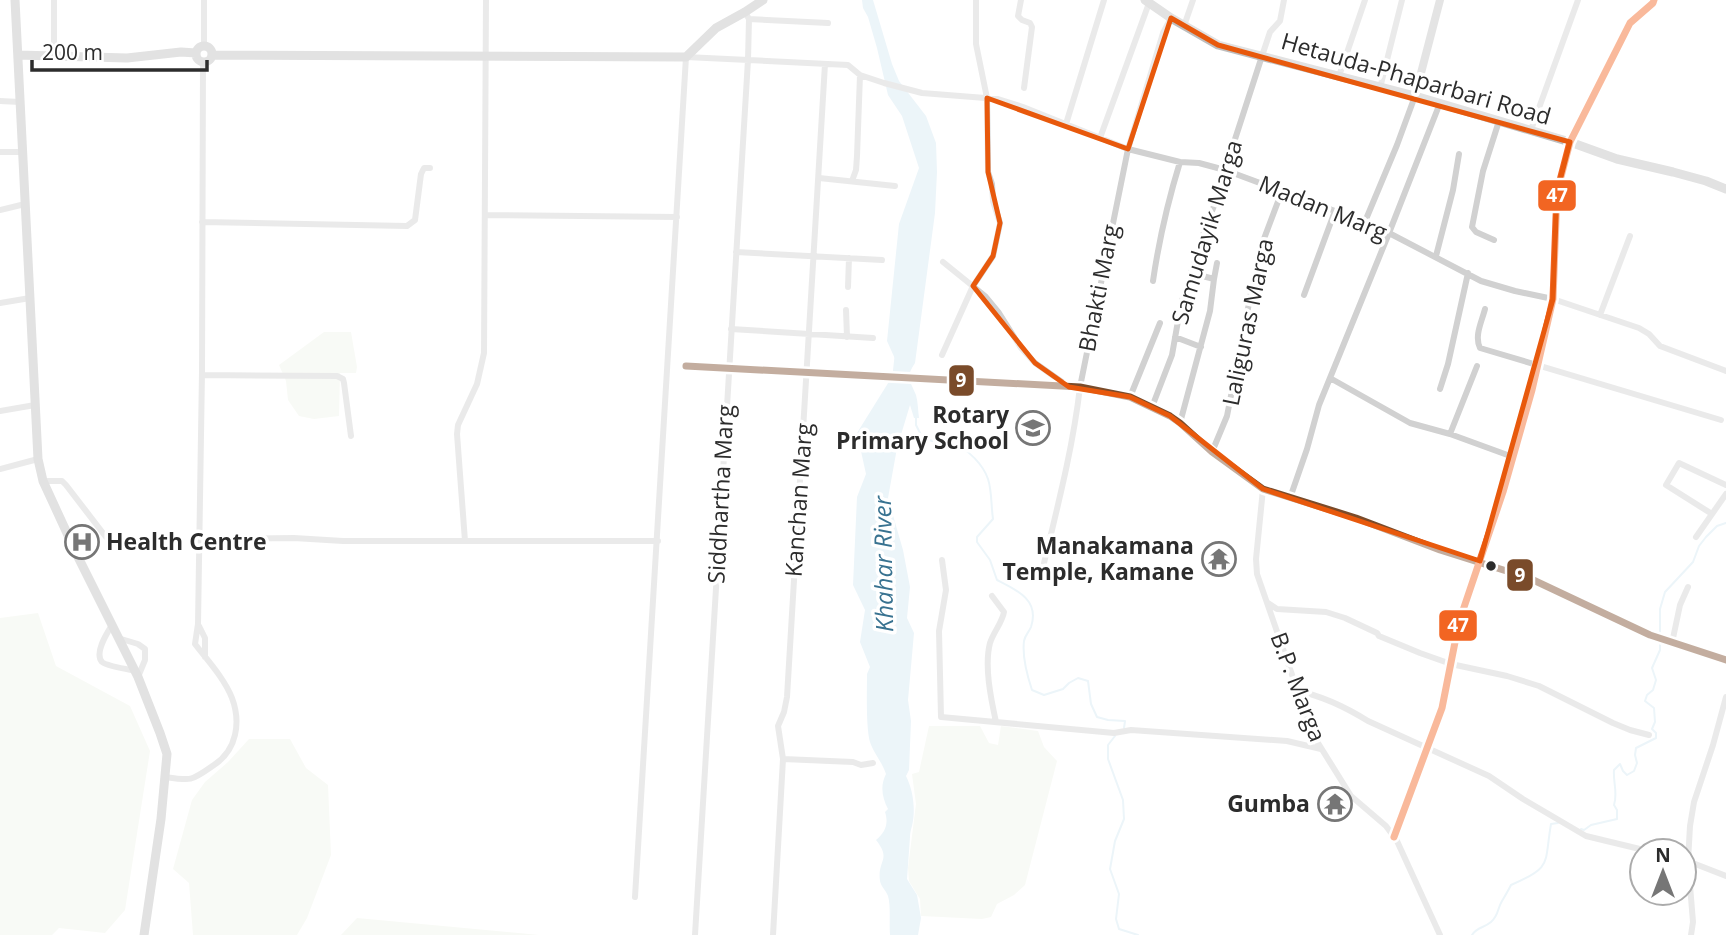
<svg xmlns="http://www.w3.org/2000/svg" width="1726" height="935" font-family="'Open Sans',sans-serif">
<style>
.green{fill:#f0f4ea}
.water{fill:#d5e8f2}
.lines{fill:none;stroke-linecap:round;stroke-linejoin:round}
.stream{stroke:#d5e8f2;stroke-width:2}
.river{stroke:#d5e8f2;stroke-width:10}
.minor{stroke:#d1d1d1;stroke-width:6}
.major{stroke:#c4c4c4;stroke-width:8}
.highway{stroke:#bebebe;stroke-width:9}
.bus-1-casing{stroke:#fff;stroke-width:12}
.bus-2-casing{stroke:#fff;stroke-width:12}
.bus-1{stroke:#7a4b2a;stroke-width:7}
.bus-2{stroke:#f26522;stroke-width:7}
.marked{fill:none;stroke:#e8590c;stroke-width:5;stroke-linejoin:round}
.bus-dot{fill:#2c2c2c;stroke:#fff;stroke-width:2.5}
.labels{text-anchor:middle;stroke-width:7;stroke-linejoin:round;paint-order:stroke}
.street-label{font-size:23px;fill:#2c2c2c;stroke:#fff}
.poi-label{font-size:23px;font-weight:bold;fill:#2c2c2c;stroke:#fff;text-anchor:end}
.water-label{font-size:24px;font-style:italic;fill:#387290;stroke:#fff}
.line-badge{stroke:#fff;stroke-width:2.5}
.badge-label{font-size:19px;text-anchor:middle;font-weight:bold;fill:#fff}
</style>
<rect width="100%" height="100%" fill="#fff"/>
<path class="green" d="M324,332H351L357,367L356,373H340L339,416L314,419L299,416L288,400L286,381L279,365Z
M38,613L56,666L130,706L150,751L125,910L105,933L59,928L52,935H0V618Z
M929,726H980L989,743L998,745L1001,726L1038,731L1044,747L1057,761L1025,885L1014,895L997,904L991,917L982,919L921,916L920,899L909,881L908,868L916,804L912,774L919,772Z
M249,739H290L306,768L328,785L331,855L307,918L297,935H193L189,883L173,869L192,800L205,782L228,762Z
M357,918L539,935H341Z"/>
<path class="water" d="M862,0H873L892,64L899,81L926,116L936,143L937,172L935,213L915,363C905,378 910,380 916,395C918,402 918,411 919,418H914L910,405L897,448L888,498L903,550L910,587L907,618L914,633L908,700L911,721L909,770L906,776C913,790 916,809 912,826C911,829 910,833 910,837L907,879L917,895L921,918L918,935H890C889,924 891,906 888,896C886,890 881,887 880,881C877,860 892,860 876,840C885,833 889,824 885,812L888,809C882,797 880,786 886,774C882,761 871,750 869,738C866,719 867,693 867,674L870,667L860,642L865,610L853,585L857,497L866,474L857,433L890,380L901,379V372L887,341L899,224L919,168L902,116L888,95L877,48L868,17L863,8Z"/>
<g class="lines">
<path class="stream" d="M916,416V425L922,437L932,441L948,438C963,447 982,461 988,479C992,491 991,506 993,519L977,537V542L990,560L997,580C1017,590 1040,600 1031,627C1029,632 1025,635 1024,641C1022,657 1027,675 1032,690L1044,695L1063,689L1069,683L1078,678L1088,681L1091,704L1097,717L1108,720L1125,721L1124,728
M1660,636V609L1665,592L1693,562L1699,546L1706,537L1717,526L1726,523
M1115,736L1108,745V759L1123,800L1124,819L1115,841L1110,869L1119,894L1116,919L1119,929L1138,935
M1581,829L1584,830L1591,825L1617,819V810L1614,805C1618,793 1613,783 1614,770L1620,764L1623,771L1627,775L1634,771L1637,763L1635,755L1636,748L1656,738V733L1652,729L1655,722L1654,708L1645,701L1647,695L1653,690L1656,680L1652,668L1660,650V642
M1472,935C1477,927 1484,928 1491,922C1499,915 1497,909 1502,901C1505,896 1508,891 1511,885C1553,867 1544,864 1551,824L1558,823"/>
<path class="river" d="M896,389L900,352"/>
<path class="minor" d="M54,0V56
M204,0V46
M1021,0L1018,16L1022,20L1030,23L1032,27L1024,88
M749,19L828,23
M1184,26L1193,0
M1339,76L1365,0
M1380,88L1402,0
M0,101L20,102
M1066,124L1104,0
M1531,130L1578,0
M1100,138L1149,3
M0,152H23
M819,178L895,186
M852,181L856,170L857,156L860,75
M0,210L25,204
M485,215L677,217
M202,222L407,226L415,220L421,174L424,168H430
M1364,224L1397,145L1415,96
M1494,240L1476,232L1472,227L1483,171L1499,121
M736,252L882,260
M1436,256L1453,190L1459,154
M943,262L985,296L999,313L1021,348L1035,363L1069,387
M1191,273L1214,279
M1153,281C1159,240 1168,201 1180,162
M848,287L849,258
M1304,295L1335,211
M0,303L30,298
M1485,309C1482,321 1474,336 1480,348L1721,420
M846,310L847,337
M1600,315L1630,236
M731,329L873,338
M1175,337L1201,347
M942,355L973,286L993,256L1000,223L993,201L992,184L988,172L987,98L976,44V0
M686,366L1080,387L1130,397L1170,416L1180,423L1212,452L1263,489L1356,518L1440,550L1529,578L1650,635L1726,660
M202,375L337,376L343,379L344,383L351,436
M1330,378L1410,423L1450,434L1513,457
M1440,389L1448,364L1468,273
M1130,397L1160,323
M1152,407L1172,355L1181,304L1206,226L1220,191L1225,170L1262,56L1270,32L1280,21L1284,0
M0,411L35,405
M1180,423L1210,311L1214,279L1217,263
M1450,434L1477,366
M1212,452L1227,416L1259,252L1282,191
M0,469L38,459
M43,481H62L66,485L106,537
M1263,489L1256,559L1257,574L1313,735L1351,796L1386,826L1397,841L1440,935
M1290,498L1307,449L1319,405L1389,233L1440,103
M1712,514L1666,485L1679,463L1726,485
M1696,537L1726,494
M199,539L294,538L343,541H658
M465,541L457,434L458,425L477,384L484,353L486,0
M942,560L946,590L939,631L941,717L1114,733L1131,730L1287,741L1321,749
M1044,563C1058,505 1073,447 1080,387L1128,149L1163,33L1171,18
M992,596L1004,612C1002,623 994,631 990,643C984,666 991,699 996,722
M1268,603L1277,609L1326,612L1345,618L1377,633L1379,636L1420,653L1451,664L1507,676L1539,686L1613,723L1630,730L1649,735
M112,625C107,633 94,653 102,662C106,666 128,669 135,671
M199,626L205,638V657
M118,638L138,644L145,649V660L138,677
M1672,643L1680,605L1688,587
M1298,691C1322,696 1347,708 1368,721L1489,776L1523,799L1586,836L1648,851
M783,759L853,762L861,765L873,763
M165,777C193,781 191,781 214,765C237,750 241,722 232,698C224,678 208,661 195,644L198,624L202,372L203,62
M1394,837L1442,708L1459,622L1503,492L1532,390L1553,299L1557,192L1570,142L1630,23L1653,3L1654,0
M1685,860L1726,876
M635,897L686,57L848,65L860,75L884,83L922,93L998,99L1023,107L1128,149L1180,162L1199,163L1225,170L1335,211L1389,233L1481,281L1515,291L1553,299L1639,328L1649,334L1660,346L1726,371
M695,935L748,60L749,19L745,12
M773,935L783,759L778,726L784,712L787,697L825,64
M1691,935L1693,922L1688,861L1690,826L1694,802L1713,745L1726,697"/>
<path class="major" d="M1415,96L1440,0"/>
<path class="highway" d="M15,0L38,459L43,481L78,557L138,677L160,733L167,754L161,819L144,935
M1145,0L1171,18L1218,45L1415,96L1570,142L1617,159L1673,172L1706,181L1726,189
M196 54a8 8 0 1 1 16 0a8 8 0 1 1-16 0Z
M18,55L127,58L181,52L196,53
M212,55L686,57L716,28L745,12L763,0"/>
<g class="bus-1-casing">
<path id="bus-1" d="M686,366L1080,387L1130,397L1170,416L1180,423L1212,452L1263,489L1356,518L1440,550L1529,578L1650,635L1726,660"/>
</g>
<g class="bus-2-casing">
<path id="bus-2" d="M1394,837L1442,708L1459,622L1503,492L1532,390L1553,299L1557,192L1570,142L1630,23L1653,3L1654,0"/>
</g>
<use href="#bus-1" class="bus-1"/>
<use href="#bus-2" class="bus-2"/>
</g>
<path d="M0 0H1726V935H0ZM1171,18L1218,45L1570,142L1557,192L1553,299L1480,561L1263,489L1170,416L1130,397L1069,387L1035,363L973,286L993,256L1000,223L988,172L987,98L1128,149Z" fill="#fff" fill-opacity=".55" fill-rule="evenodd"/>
<path class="marked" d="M1171,18L1218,45L1570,142L1557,192L1553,299L1480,561L1263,489L1170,416L1130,397L1069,387L1035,363L973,286L993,256L1000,223L988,172L987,98L1128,149Z"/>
<defs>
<g id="school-ring" transform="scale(1.75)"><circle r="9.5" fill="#fff" stroke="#767676" stroke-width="1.5"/><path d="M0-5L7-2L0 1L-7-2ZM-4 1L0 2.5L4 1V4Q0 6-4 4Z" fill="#767676"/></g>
<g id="hospital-ring" transform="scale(1.75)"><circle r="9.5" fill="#fff" stroke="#767676" stroke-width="1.5"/><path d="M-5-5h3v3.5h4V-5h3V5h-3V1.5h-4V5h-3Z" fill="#767676"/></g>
<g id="temple-ring" transform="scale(1.75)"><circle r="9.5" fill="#fff" stroke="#767676" stroke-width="1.5"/><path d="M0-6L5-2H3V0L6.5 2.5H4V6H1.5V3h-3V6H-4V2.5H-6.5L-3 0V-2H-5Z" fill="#767676"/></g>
</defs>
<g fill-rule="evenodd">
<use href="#school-ring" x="1033" y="428"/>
<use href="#hospital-ring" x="82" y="542"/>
<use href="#temple-ring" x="1219" y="559"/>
<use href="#temple-ring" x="1335" y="804"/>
</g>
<circle class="bus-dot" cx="1491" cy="566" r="6"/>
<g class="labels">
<g class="street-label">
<text transform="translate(1416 79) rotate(16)" y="8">Hetauda-Phaparbari Road</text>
<text transform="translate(1323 208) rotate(22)" y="8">Madan Marg</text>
<text transform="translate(1207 232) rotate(-73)" y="8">Samudayik Marga</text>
<text transform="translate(1099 288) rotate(-79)" y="8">Bhakti Marg</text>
<text transform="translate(1248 322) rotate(-78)" y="8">Laliguras Marga</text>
<text transform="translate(721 494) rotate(-87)" y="8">Siddhartha Marg</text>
<text transform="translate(799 500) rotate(-86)" y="8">Kanchan Marg</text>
<text transform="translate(1298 687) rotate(69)" y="8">B.P. Marga</text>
</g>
<g class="poi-label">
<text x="1009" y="423">Rotary<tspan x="1009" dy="26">Primary School</tspan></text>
<text x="106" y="550" text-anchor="start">Health Centre</text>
<text x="1194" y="554">Manakamana<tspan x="1194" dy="26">Temple, Kamane</tspan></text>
<text x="1310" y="812">Gumba</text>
</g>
<g class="water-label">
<text transform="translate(884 564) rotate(-91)" y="8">Khahar River</text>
</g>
</g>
<g class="line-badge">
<rect x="1537" y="179" width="40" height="33" rx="7" fill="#f26522"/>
<rect x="948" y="364" width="27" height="33" rx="7" fill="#7a4b2a"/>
<rect x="1506" y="558" width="28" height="34" rx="7" fill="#7a4b2a"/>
<rect x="1438" y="609" width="40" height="33" rx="7" fill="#f26522"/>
</g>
<g class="badge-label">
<text x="1557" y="202">47</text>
<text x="961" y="387">9</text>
<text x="1520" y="582">9</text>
<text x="1458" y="632">47</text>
</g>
<g transform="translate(1663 872)"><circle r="33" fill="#ffffff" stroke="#ababab" stroke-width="2"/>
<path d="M0-5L12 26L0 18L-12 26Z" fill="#767676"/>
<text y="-10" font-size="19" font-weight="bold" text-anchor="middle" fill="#2c2c2c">N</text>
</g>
<path d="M32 60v10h175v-10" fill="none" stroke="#2c2c2c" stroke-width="3.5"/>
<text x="42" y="60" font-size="21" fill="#2c2c2c" stroke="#ffffff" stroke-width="5" paint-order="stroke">200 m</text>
</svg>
